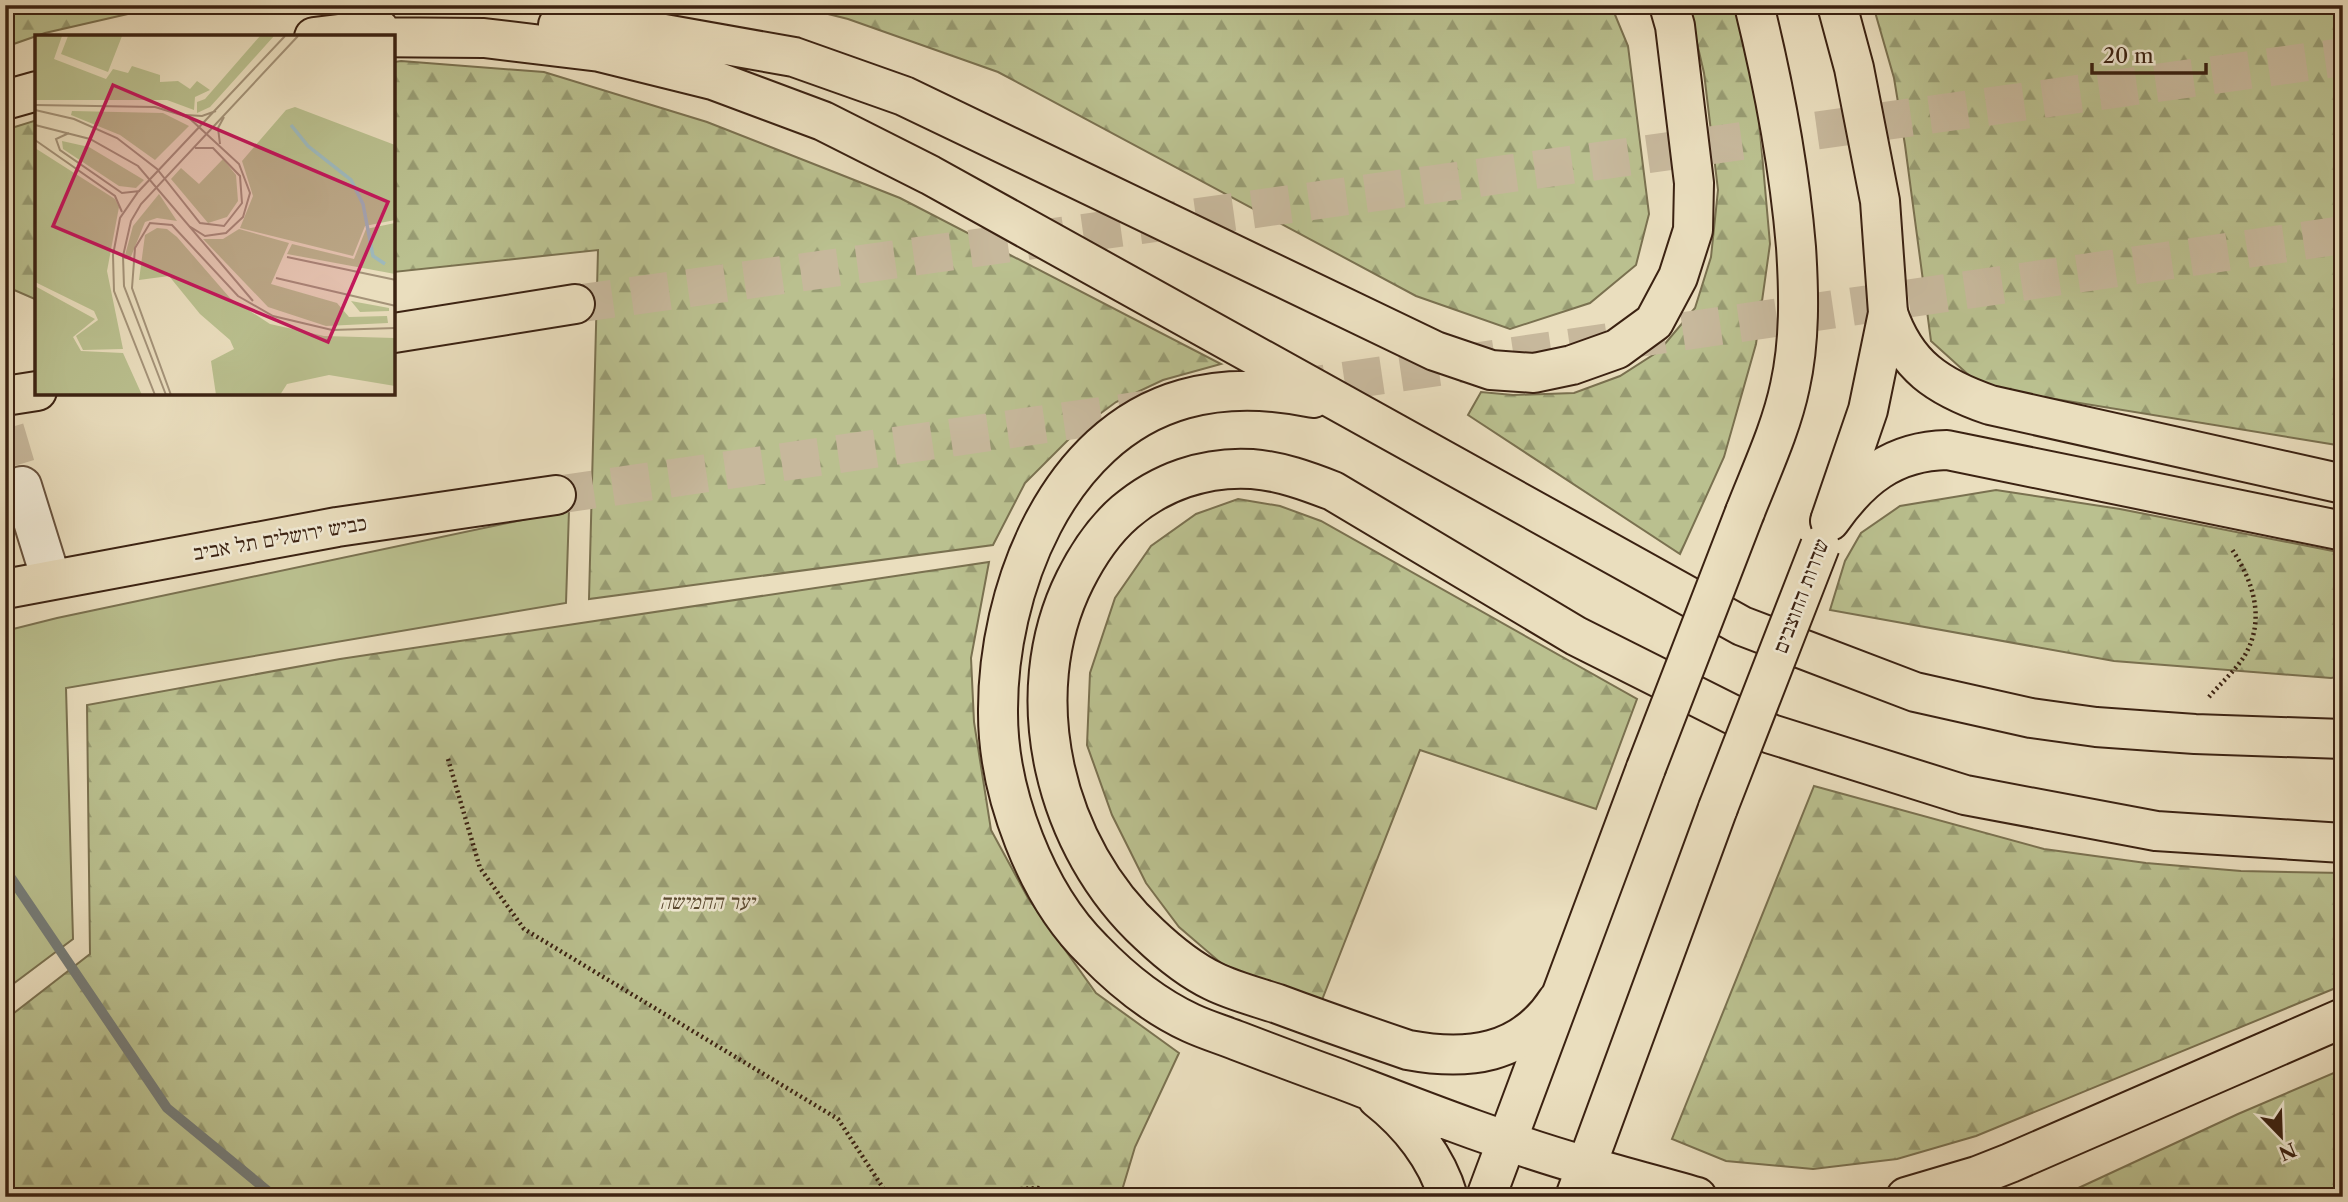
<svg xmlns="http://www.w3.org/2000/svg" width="2348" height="1202" font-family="'Libre Caslon Text','Frank Ruhl Libre',serif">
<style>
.grass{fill:#bac08f;stroke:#7a7150;stroke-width:2}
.forest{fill:url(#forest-firs);stroke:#7a7150;stroke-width:2}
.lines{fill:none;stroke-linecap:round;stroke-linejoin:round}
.stream{stroke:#767d79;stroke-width:10}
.minor-tunnel{stroke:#c7b89c;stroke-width:38;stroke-dasharray:38 19;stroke-linecap:butt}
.highway-tunnel{stroke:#c7b89c;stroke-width:38;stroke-dasharray:38 19;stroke-linecap:butt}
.minor-casing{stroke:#67513d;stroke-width:42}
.major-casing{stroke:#3b2212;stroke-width:42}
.highway-casing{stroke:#3b2212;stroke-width:42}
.path{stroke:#3b2212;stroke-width:4.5;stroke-dasharray:2 3.5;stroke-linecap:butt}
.minor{stroke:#f1ead5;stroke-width:38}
.major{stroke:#eadebe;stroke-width:38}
.highway{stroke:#eadebe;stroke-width:38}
.major-bridge-casing{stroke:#3b2212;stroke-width:42;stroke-linecap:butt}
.major-bridge{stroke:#eadebe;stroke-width:38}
.labels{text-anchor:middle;stroke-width:5;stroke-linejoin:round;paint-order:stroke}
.street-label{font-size:21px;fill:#3b2212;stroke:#f1ead5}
.park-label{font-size:21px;font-style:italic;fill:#5b4a31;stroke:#f1ead5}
.inset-river{fill:none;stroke:#9eb9bd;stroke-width:3.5}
.inset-road{fill:none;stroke:#a49379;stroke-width:2}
.view{fill:#c2185b;fill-opacity:0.15;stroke:#c2185b;stroke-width:3.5}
.inset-edge{fill:none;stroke:#3b2212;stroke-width:3.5}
</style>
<defs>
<pattern id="forest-firs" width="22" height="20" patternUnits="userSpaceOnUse" patternTransform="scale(1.75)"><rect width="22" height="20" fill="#bac08f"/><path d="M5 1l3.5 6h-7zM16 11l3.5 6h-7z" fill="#989c73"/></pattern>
</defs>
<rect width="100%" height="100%" fill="#eadebe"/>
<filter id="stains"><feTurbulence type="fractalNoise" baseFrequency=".00286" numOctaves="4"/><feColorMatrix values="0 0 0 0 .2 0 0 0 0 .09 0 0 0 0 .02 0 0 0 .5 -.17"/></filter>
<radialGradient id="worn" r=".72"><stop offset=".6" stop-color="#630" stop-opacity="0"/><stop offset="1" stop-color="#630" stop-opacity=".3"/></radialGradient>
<path class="grass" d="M569,510L566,603L66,688L73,939L5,990V631L57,618Z"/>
<path class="forest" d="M5,5H167L45,33L5,47Z
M792,5H1611L1628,46L1649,214L1636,265L1590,303L1510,329L1416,296L998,72L848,19Z
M1688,5H1735L1758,109L1770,244L1756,344L1724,457L1680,554L1468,415L1481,392L1513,395L1574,393L1620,376L1659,351L1695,308L1711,257L1718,190L1704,73Z
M1873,5H2343V446L1982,387L1931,341L1905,145L1894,78Z
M401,61L544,72L707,122L900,198L1221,364L1163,380L1116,402L1078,430L1025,483L993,545L589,599L598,250L394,272V62Z
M37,120V300L5,286V130Z
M1996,490L2120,509L2343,553V676L2331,678L2114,661L1830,610L1845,561L1861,533L1900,506Z
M1238,499L1280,506L1321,521L1637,699L1596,809L1420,750L1320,1005L1222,964L1179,927L1146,883L1112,815L1087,745L1090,673L1115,598L1151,546L1196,514Z
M989,562L971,658L974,722L991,830L1028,898L1096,993L1179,1053L1135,1147L1120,1197H5V1020L90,954L87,705L340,659Z
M1814,786L2044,849L2146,863L2241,871L2343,873V985L1976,1136L1897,1159L1813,1169L1726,1161L1672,1139Z
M2343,1069V1197H2059L2238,1114Z"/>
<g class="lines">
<path class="stream" d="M5,869L167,1108L275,1197"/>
<path class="minor-tunnel" d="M5,429L22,486"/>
<path class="highway-tunnel" d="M575,304L2343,57
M1288,389L2343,235
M556,495L1163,407"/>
<g class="minor-casing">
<path id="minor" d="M22,486L51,579"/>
</g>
<g class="major-casing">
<path id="major" d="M1745,512C1761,471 1781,429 1790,386C1800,341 1799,293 1796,247C1789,164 1774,86 1754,5
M1831,518L1868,410L1888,313L1880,201L1854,68L1837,5
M1486,1197L1646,768
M1575,1197L1718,808"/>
</g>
<g class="highway-casing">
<path id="highway" d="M558,25L636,29L794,57L904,96L1435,351L1491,370L1534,373L1572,365L1617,349L1654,322L1678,277L1693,230L1694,183L1675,26L1669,5
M314,37L379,29
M355,37L484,38L600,52L713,80L823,121L930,175L1742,626L1915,692L2031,718L2096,727L2195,734L2343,739
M5,100L37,91
M1888,313C1906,366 1938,387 1990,405L2343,484
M394,333L575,304
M5,396L37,391
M1313,398C1270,389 1227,387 1184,399C1056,435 997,592 998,713C998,793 1036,894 1093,950C1121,979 1154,1006 1191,1023C1206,1030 1223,1035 1238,1041C1272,1054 1306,1067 1340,1079C1421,1110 1502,1142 1586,1166C1623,1177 1660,1186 1697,1197
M1830,521C1860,478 1893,451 1947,450L2343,531
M5,589L337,527L556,495
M1557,1001C1522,1055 1467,1061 1408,1050C1364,1035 1321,1020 1278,1004C1257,997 1233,991 1213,981C1190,970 1168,952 1149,934C1055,848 1017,696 1075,580C1088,554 1103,531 1125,512C1160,482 1205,466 1252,469C1280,471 1307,481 1333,491L1576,636L1771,734L1965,795L2156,831L2343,843
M1377,1098C1409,1123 1437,1158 1448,1197
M1906,1197L1977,1176L2010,1163L2343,1018"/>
</g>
<path class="path" d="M2209,697C2220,684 2236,670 2245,655C2266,619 2253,580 2231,548
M448,759L480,868L524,929L838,1119L889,1197L1038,1188L1044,1197"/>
<use href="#minor" class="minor"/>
<use href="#major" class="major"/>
<use href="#highway" class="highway"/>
<g class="major-bridge-casing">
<path id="major-bridge" d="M1646,768L1745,512
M1718,808L1820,546"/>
</g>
<use href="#major-bridge" class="major-bridge"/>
</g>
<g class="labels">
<g class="street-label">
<text transform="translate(280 538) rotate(-10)" y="7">כביש ירושלים תל אביב</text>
<text transform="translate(1801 596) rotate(-69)" y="7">שדרות החוצבים</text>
</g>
<g class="park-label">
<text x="707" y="909">יער החמישה</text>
</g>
</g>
<g transform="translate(35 35)">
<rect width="360" height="360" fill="#eadebe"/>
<path d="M33,1H87L73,37L26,19ZM360,188V239L252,219L257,209L319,224L331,194ZM0,251L60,284L38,302L46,316L88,318L107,360H0ZM316,266L354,273V276L325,277Z" fill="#bac08f"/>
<path d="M0,1H27L19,24L71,44L78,34L93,38L97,31L125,40V47L143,46L155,54L162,46L175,55L160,62L159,75L132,65H0ZM260,72L360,110V185L330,191L318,221L205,193L218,161L207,126L251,75ZM37,76L128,78L154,91L120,125L85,100L36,80ZM27,106L54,112L109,145L101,153L84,151L28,114ZM0,113L80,164L84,172L72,236L88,314L48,315L41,301L63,285L59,276L0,247ZM188,124L201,140L203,166L192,182L173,188L136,144L146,133L164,149ZM124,159L142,186L122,183L110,187L95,224H89L98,191ZM122,193L132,194L142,202L195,263L235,289L289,301L360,303V351L294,340L252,349L245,360H181L176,326L199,314L195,305L165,279L134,241L104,245L110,200ZM204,194L254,208L236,249L302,268L314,282L352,281L353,288L291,291L233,272L168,204H188Z" fill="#bac08f"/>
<path d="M225,1H239L175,72L162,78V67L170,64Z" fill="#bac08f"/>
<path class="inset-river" d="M256,90L273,111L316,145L328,169L338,221L350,229"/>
<path class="inset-road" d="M0,70L120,72L153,82L204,129L215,158L208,182L191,198L170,201L154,191M0,75L39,84L82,103L122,134L165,188L189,191L207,168L205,141L178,113H160M151,80L167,81L181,76M0,90L55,104L103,131L218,266M34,98L21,104L25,115L87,158L105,156M0,105L80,161L87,177M185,109L183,93L189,82M252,222L361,245M241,243L361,271M120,360L79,256L78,220L85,183L103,157L250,1M131,360L89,251L88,221L96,186L106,169L263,1M136,360L97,253L100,213L115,188L137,190L203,261L238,281L297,295L361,293"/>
<path class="view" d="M78,50L353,167L293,307L18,191Z"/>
<rect width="360" height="360" class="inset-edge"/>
</g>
<rect width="2348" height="1202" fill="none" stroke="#eadebe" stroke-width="28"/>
<rect x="7" y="7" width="2334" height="1188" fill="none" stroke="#3b2212" stroke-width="3.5"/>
<rect x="14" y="14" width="2320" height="1174" fill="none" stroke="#3b2212" stroke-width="2"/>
<g transform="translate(2281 1136) rotate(157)" stroke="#f1ead5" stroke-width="5" paint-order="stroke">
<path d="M0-5L12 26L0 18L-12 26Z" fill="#3b2212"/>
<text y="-10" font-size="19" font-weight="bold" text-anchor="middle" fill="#3b2212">N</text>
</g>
<path d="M2092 63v10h114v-10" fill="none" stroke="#3b2212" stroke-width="3.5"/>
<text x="2103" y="63" font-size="21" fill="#3b2212" stroke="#f1ead5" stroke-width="5" paint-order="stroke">20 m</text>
<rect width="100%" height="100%" filter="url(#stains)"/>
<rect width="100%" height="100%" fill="url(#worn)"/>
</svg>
